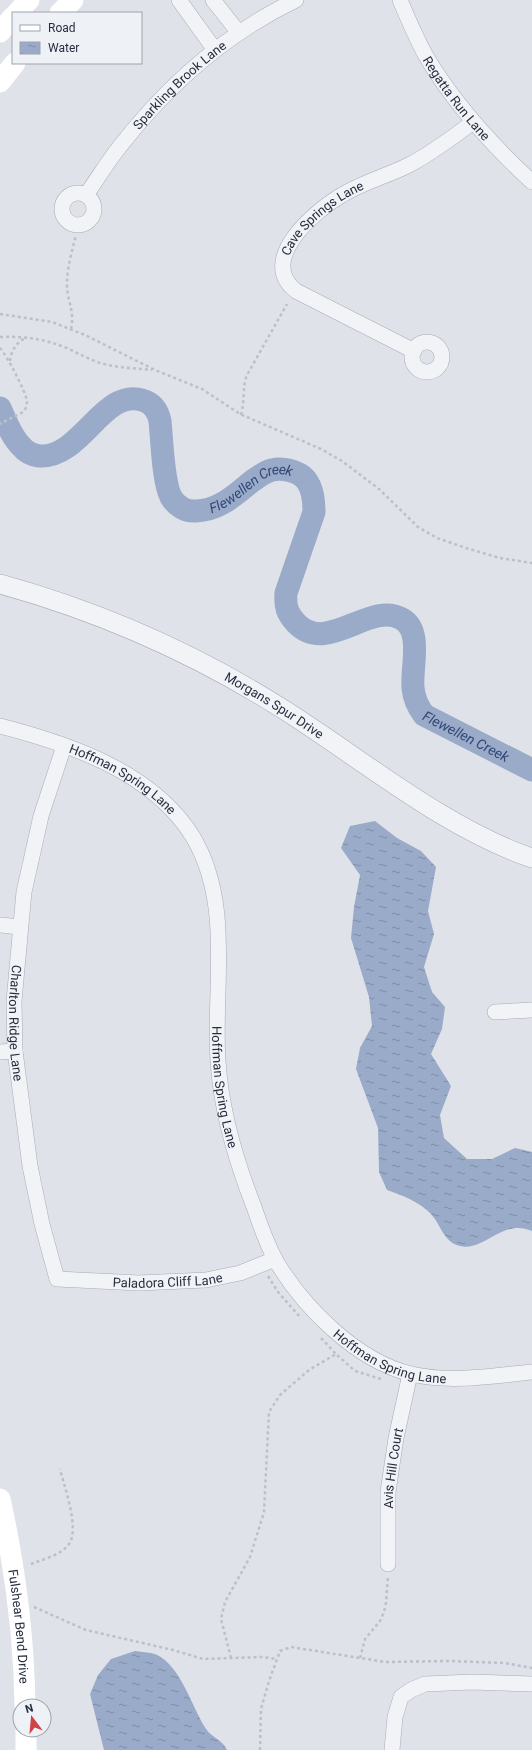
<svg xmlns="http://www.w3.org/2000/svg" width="532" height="1750" font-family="Roboto,sans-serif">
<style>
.water{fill:url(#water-ripples)}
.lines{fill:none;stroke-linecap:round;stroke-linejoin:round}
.river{stroke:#99abc9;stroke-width:23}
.minor-casing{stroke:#a8acb6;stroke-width:16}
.tertiary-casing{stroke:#a8acb6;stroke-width:20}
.path{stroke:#bdc0c7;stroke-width:2.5;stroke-dasharray:3 3;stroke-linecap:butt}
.minor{stroke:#f2f3f7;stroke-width:15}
.tertiary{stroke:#f2f3f7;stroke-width:19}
.secondary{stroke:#fff;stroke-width:21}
.labels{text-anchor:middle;stroke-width:3;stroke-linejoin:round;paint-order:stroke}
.street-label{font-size:13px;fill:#282e40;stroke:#eef1f6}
.water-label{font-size:14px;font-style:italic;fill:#324774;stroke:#eef1f6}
</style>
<defs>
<pattern id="water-ripples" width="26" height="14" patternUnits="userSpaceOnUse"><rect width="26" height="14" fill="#99abc9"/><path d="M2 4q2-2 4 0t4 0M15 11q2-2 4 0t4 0" fill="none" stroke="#7d8ca5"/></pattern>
</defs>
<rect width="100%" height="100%" fill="#dfe2e8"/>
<path class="water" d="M375,821L397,838L421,851L436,867L428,911L434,934L424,967L432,992L445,1007L442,1029L431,1054L451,1086L440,1115L444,1138L467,1159H492L515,1148L532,1152V1231C502,1218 485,1252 460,1246C443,1242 441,1224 430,1213C419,1202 402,1195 387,1190L379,1172L378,1128L356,1069L360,1048L372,1026L369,997L351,938L354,907L360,875L341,848L350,826Z
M135,1651C140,1652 146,1652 151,1653C179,1659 191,1706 206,1729C211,1737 223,1740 227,1750H104L90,1694L98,1675L111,1659Z"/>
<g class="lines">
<path class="river" id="s1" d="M0,408C6,421 11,436 21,446C25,451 32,455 39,456C81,459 103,388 142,400C153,403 158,411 160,421C162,440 163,482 171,497C176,506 186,512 196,511C219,510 234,496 251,482C258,477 264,472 272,470C281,468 291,470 299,474C312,481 314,499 314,512L286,593C285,607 287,613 296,623C327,656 370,600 402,619C423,631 411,668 413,688C414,699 418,707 424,715L532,770"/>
<g class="minor-casing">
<g id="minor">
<path d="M179,0L215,50"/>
<path d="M213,0L239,33"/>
<path id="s2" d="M400,0C408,19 416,38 426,56C454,104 491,144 532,182"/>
<circle cx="78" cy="209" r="16"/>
<path id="s3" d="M86,195C98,178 108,161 121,145C168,85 227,33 296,0"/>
<circle cx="427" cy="357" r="15"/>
<path id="s4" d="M414,351L296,291C256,260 316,210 342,195C363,182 387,176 409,165C432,153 452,138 473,122"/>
<path id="s5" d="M0,726C70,744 153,772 193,837C233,904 213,988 218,1061C221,1111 236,1161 254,1207C260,1225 267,1244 276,1261C304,1308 357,1361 411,1374C450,1383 493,1376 532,1372"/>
<path id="s6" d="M64,746L41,816L24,892L14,1001L15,1051L30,1166L42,1224L57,1279L139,1283L206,1280L240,1273L275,1259"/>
<path d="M0,925L20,927"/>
<path d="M495,1012L532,1010"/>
<path d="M0,1052L15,1051"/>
<path id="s7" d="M388,1564V1492L396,1438L410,1374"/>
<path d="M392,1750L395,1717L401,1697L411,1690L425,1684L472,1682L532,1684"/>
</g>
</g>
<g class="tertiary-casing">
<g id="tertiary">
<path id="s8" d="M0,584C101,612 198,655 286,711C363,760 446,829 532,858"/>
</g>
</g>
<path class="path" d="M0,314L52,322L85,335L155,370L202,389L240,414L321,449L342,461L379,489L418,527L437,538L466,548L500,558L532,563
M71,329C75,310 67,302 67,284C67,268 72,251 76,235
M0,337C25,336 46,339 69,349C79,354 89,359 100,363C117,368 135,368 152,370
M0,348C6,354 26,392 27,401C27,405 26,409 23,412L0,424
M10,361C11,350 17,342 27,337
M241,415C245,401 242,387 247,375L287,304
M268,1276L278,1292L299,1316
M321,1338L336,1354
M31,1564C44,1559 61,1555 69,1544C80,1529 64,1486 60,1469
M34,1607L86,1630L173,1650L203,1659L262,1657L277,1659
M231,1658L221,1619L225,1602L250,1557L264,1512L269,1412L280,1395L309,1370L336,1354L355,1371L381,1379
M360,1658L365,1639L380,1621L384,1612L386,1603L388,1576
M260,1750L261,1709L269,1681L280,1651L291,1647L385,1662L450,1661L505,1663L532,1668"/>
<use href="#minor" class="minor"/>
<use href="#tertiary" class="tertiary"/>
<g class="secondary">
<path d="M17,13L29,0"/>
<path d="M60,13L73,0"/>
<path d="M0,32L13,17"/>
<path d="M0,82L15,63"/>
<path id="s9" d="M0,1499C15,1567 24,1636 25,1706"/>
<path d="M26,1750V1730"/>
</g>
</g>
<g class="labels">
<g class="street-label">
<text dy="5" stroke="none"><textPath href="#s3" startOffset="145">Sparkling Brook Lane</textPath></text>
<text dy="5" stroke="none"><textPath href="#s2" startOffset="114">Regatta Run Lane</textPath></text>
<text dy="5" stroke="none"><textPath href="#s4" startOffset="227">Cave Springs Lane</textPath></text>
<text dy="5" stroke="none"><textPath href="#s8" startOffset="301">Morgans Spur Drive</textPath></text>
<text dy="5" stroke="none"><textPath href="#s5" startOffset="135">Hoffman Spring Lane</textPath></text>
<text dy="5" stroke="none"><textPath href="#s6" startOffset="283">Charlton Ridge Lane</textPath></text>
<text dy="5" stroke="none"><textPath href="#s5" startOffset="483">Hoffman Spring Lane</textPath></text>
<text dy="5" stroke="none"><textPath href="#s6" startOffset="654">Paladora Cliff Lane</textPath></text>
<text dy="5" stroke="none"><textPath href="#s5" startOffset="820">Hoffman Spring Lane</textPath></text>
<text dy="5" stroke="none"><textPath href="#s7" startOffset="96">Avis Hill Court</textPath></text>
<text dy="5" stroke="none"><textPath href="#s9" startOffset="129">Fulshear Bend Drive</textPath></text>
</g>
<g class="water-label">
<text dy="5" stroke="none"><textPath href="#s1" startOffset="385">Flewellen Creek</textPath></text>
<text dy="5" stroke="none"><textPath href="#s1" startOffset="863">Flewellen Creek</textPath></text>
</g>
</g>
<rect x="12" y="12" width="130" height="52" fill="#eef1f6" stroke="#9fa3ad"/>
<rect x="20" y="25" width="20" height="6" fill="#ffffff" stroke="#9fa3ad"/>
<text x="48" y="32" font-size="12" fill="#282e40">Road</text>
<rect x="20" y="42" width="20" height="12" fill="url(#water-ripples)" stroke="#9fa3ad"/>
<text x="48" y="52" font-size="12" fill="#282e40">Water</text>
<g transform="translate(32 1718) rotate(344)"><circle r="19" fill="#eef1f6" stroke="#9fa3ad"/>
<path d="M0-3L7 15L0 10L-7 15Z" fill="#cf4347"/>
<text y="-6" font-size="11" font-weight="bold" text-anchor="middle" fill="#282e40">N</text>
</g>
</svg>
